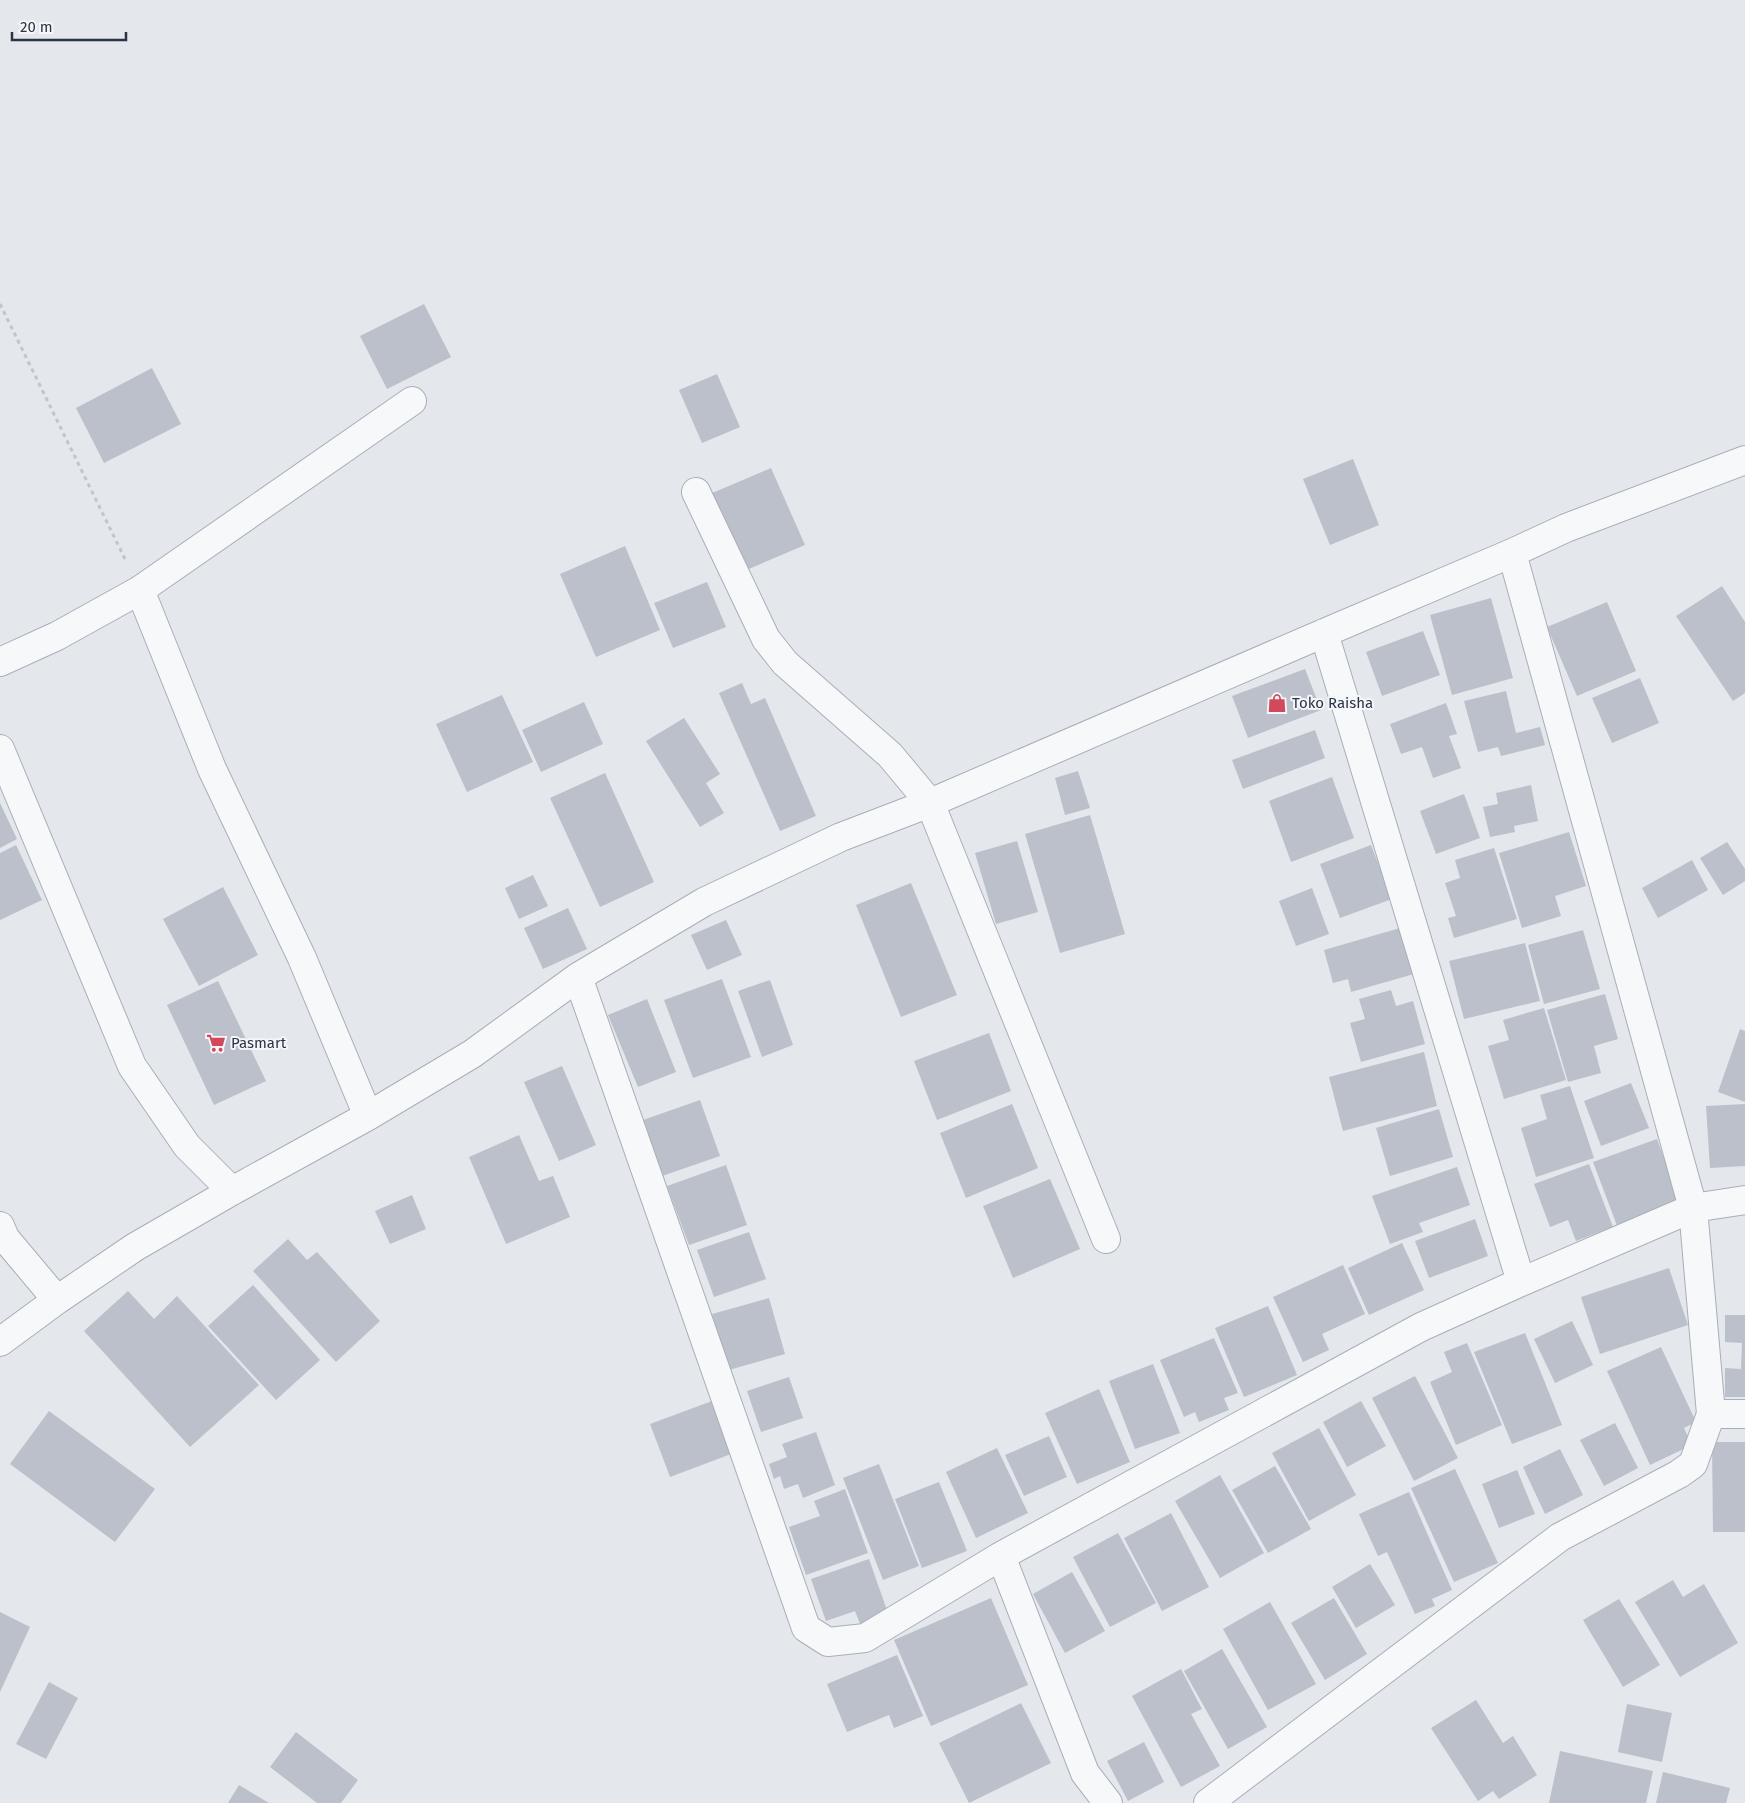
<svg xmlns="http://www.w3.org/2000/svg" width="1745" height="1803" font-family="'Fira Sans',sans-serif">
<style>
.building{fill:#bbc0ca}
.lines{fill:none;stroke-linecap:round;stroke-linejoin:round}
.minor-casing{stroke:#a9aeb7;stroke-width:30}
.path{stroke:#c2c5cb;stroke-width:3;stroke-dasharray:4 4;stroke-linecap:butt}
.minor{stroke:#f7f8fa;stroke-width:28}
.labels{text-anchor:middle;stroke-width:4;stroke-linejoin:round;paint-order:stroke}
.poi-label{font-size:15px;fill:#2b3445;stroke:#f4f6f9;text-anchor:start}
</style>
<rect width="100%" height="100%" fill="#e4e7ec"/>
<path class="building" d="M424,304L451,357L387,389L360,336Z
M152,368L181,424L104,463L76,408Z
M717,374L740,427L702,443L679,390Z
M1353,459L1379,525L1330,545L1303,479Z
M771,468L805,545L744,571L710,494Z
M625,546L660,630L596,657L560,574Z
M707,582L726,627L673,648L654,603Z
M1722,586L1745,622V693L1733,701L1676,616Z
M1491,598L1513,678L1452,695L1430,615Z
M1607,602L1636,671L1577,696L1547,627Z
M1423,631L1440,675L1382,696L1366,652Z
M1305,669L1321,710L1248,738L1232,696Z
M1640,678L1659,723L1612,743L1592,698Z
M742,683L751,704L765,698L816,816L780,831L719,693Z
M1506,691L1516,733L1540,727L1545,745L1501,756L1498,747L1478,752L1464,701Z
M502,695L533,762L467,792L436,724Z
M584,702L603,744L541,772L522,730Z
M1446,703L1457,734L1449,736L1461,768L1433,778L1422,747L1401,754L1390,724Z
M684,718L720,774L706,783L724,813L700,827L646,741Z
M1315,730L1325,758L1243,789L1232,760Z
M1078,771L1090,808L1065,815L1055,778Z
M605,773L654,882L600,907L550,798Z
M1332,777L1354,838L1291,862L1269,801Z
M1531,785L1538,821L1514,826L1515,832L1490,837L1483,807L1498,804L1496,793Z
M1464,794L1480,838L1436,854L1420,811Z
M0,803L17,839L0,848Z
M1090,815L1125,934L1060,953L1025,834Z
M1569,832L1586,886L1555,896L1561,916L1522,928L1499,853Z
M1017,841L1038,912L996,924L975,853Z
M1727,842L1745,869V881L1723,895L1700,858Z
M16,845L42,900L0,920V853Z
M1371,845L1392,899L1340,918L1320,864Z
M1494,848L1517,919L1454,938L1448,918L1456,916L1445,883L1460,878L1455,860Z
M1692,860L1708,890L1658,918L1642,888Z
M533,875L548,906L519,919L505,888Z
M911,883L957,995L901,1017L856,905Z
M223,887L258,955L199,986L163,919Z
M1312,888L1329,934L1296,946L1279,901Z
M568,908L587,949L543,969L524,928Z
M726,920L742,955L707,970L691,935Z
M1400,928L1414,974L1351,992L1348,979L1333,983L1324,950Z
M1583,930L1600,989L1544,1004L1528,945Z
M1525,943L1540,1001L1464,1019L1449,961Z
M722,979L751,1057L693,1078L664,1000Z
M770,980L793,1045L762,1057L738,991Z
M218,981L266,1081L214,1105L167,1005Z
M1391,990L1396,1006L1413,1001L1425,1044L1361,1062L1350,1023L1365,1019L1359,999Z
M1605,994L1618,1039L1594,1046L1601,1073L1568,1082L1547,1010Z
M647,999L676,1072L638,1087L608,1015Z
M1544,1008L1566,1080L1504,1099L1488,1046L1509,1040L1503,1020Z
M1740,1029L1745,1031V1102L1718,1092Z
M989,1033L1011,1091L937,1120L914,1061Z
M1424,1052L1437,1106L1343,1131L1329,1077Z
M562,1066L596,1145L559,1161L524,1082Z
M1631,1083L1649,1128L1601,1146L1584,1101Z
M1570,1086L1594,1158L1536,1177L1521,1128L1547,1119L1540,1095Z
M700,1100L720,1156L662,1176L643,1120Z
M1012,1104L1038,1168L966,1198L940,1133Z
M1745,1104V1166L1710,1168L1706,1106Z
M1439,1109L1453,1157L1390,1176L1376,1128Z
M519,1135L539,1181L553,1176L570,1217L506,1244L469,1157Z
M1657,1139L1682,1208L1619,1231L1593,1162Z
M1589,1164L1613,1227L1576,1241L1568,1220L1550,1227L1534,1184Z
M726,1165L747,1225L689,1245L667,1186Z
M1457,1167L1470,1205L1419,1223L1423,1232L1390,1244L1372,1196Z
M1050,1179L1080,1249L1013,1278L983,1206Z
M412,1195L426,1229L390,1244L375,1211Z
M1475,1219L1488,1256L1429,1278L1415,1241Z
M749,1232L766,1279L714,1297L697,1250Z
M288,1239L307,1260L317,1252L380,1321L336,1362L253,1271Z
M1402,1243L1424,1290L1369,1315L1348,1268Z
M1343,1265L1365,1314L1322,1334L1329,1350L1303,1362L1273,1297Z
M1669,1268L1688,1325L1600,1354L1581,1297Z
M253,1285L320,1360L276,1400L208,1326Z
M128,1291L154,1319L177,1296L259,1385L190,1447L84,1331Z
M769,1298L785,1354L729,1370L712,1314Z
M1268,1306L1297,1375L1244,1397L1215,1328Z
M1725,1315H1745V1397H1725V1368L1741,1369L1742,1343L1725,1342Z
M1572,1321L1593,1365L1555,1383L1534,1339Z
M1525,1333L1562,1425L1512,1444L1474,1352Z
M1214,1338L1238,1393L1224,1398L1229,1410L1199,1422L1195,1412L1184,1417L1160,1360Z
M1467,1343L1502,1425L1456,1445L1430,1382L1452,1372L1444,1352Z
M1661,1347L1696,1422L1684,1428L1692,1445L1650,1465L1607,1371Z
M1153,1364L1180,1433L1135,1449L1109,1381Z
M1415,1376L1458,1458L1414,1481L1372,1398Z
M789,1377L803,1418L761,1432L747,1391Z
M1099,1389L1130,1462L1077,1484L1045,1413Z
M712,1401L731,1454L670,1477L650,1424Z
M1361,1401L1386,1446L1347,1467L1323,1422Z
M49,1411L155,1489L115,1542L10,1464Z
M1615,1423L1638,1468L1604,1486L1580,1440Z
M1319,1428L1356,1495L1309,1521L1272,1453Z
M816,1432L835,1485L803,1498L798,1484L784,1489L780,1476L774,1479L769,1464L787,1457L782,1444Z
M1049,1436L1067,1477L1024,1496L1005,1455Z
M1712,1442H1745V1532H1713Z
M997,1448L1028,1513L976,1538L946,1472Z
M1560,1449L1583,1495L1545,1514L1523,1467Z
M879,1464L919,1566L883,1580L843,1478Z
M1275,1466L1311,1529L1268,1553L1232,1490Z
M1455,1469L1498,1563L1454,1582L1411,1488Z
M1517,1470L1535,1514L1499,1528L1482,1484Z
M1220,1475L1264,1553L1220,1578L1175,1501Z
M939,1482L967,1551L922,1568L895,1499Z
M845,1489L868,1553L806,1575L789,1527L820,1516L814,1501Z
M1409,1492L1452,1590L1432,1599L1435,1606L1415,1614L1387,1552L1378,1556L1359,1514Z
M1171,1513L1209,1587L1162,1611L1124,1538Z
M1118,1533L1156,1603L1110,1627L1073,1557Z
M869,1559L889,1616L861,1626L855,1611L826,1621L811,1579Z
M1370,1564L1395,1605L1356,1628L1332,1587Z
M1072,1572L1105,1631L1065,1653L1033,1594Z
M1673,1580L1683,1597L1704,1584L1738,1643L1680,1677L1635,1602Z
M991,1598L1028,1685L931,1726L894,1640Z
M1334,1598L1367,1654L1325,1680L1291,1623Z
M1619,1599L1660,1665L1623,1687L1583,1620Z
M1270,1602L1316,1684L1268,1710L1223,1629Z
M0,1612L30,1627L0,1692Z
M1222,1649L1267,1727L1228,1749L1184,1671Z
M897,1655L923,1716L894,1728L889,1715L847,1732L827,1684Z
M1181,1669L1202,1709L1191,1714L1220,1766L1181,1787L1132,1696Z
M49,1682L78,1698L46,1759L16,1744Z
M1476,1700L1503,1743L1513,1736L1537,1775L1499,1799L1493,1791L1478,1801L1431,1728Z
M1021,1703L1051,1763L969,1803L939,1743Z
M1627,1704L1672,1713L1662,1762L1618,1752Z
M296,1732L358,1780L341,1803H317L270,1767Z
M1144,1742L1164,1782L1128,1801L1107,1761Z
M1560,1751L1653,1771L1646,1803H1549Z
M1663,1772L1730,1788L1726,1803H1656Z
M239,1785L269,1803H228Z"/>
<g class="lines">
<g class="minor-casing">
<path id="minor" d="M696,492L766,639L785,663L890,755L930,803L1106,1239
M140,590L212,769L302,958L368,1116
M1324,633L1521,1282
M0,662L57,636L140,590L412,401
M0,749L132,1066L187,1146L232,1191
M578,977L806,1628L828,1642L865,1638L1001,1556L1421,1327L1521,1282L1693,1208L1745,1200
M0,1226L5,1238L57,1300
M0,1342L57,1300L135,1247L232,1191L368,1116L472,1054L578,977L704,902L841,837L930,803L1324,633L1512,553L1566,528L1745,460
M1711,1414H1745
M1001,1556L1085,1773L1108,1803
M1208,1803L1560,1537L1679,1474L1693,1464L1711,1414L1693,1208L1512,553"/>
</g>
<path class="path" d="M0,304L125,559"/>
<use href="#minor" class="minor"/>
</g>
<defs>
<g id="shop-bare" transform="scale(1.5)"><path d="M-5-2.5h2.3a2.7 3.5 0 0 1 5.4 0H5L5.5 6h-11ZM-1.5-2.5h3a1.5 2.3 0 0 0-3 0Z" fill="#d1495b" stroke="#f4f6f9" stroke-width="2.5" paint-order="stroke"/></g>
<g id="supermarket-bare" transform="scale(1.5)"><path d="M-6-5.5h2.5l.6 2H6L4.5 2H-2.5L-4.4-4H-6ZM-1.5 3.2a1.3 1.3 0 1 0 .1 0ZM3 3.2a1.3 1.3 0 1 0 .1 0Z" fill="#d1495b" stroke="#f4f6f9" stroke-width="2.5" paint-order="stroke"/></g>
</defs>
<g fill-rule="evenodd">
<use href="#shop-bare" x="1277" y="703"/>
<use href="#supermarket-bare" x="216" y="1043"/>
</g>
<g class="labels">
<g class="poi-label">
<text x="1292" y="708">Toko Raisha</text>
<text x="231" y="1048">Pasmart</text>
</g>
</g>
<path d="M12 32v8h114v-8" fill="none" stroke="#2b3445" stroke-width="2.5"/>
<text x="20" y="32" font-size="15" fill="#2b3445" stroke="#f4f6f9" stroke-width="4" paint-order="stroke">20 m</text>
</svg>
